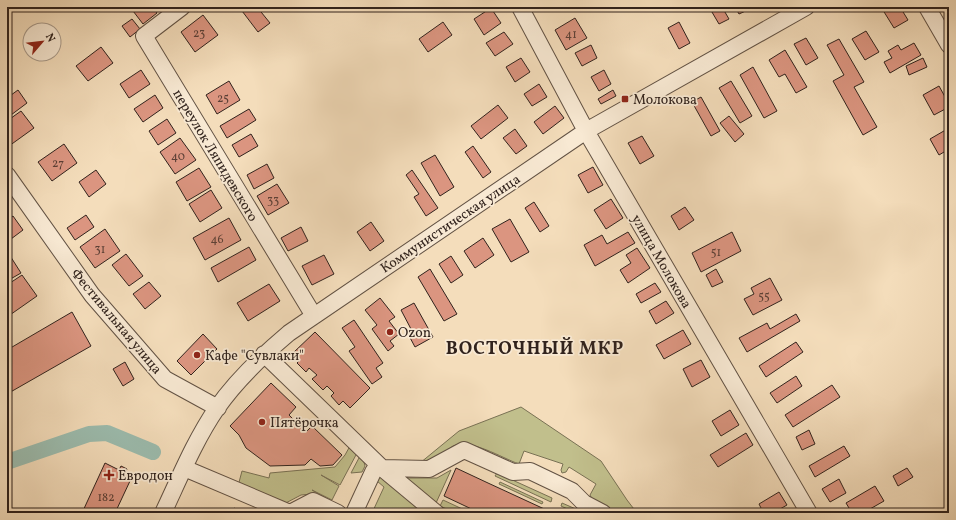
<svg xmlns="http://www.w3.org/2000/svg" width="956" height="520" font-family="Vollkorn,serif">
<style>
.green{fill:#c1bf8c;stroke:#797154}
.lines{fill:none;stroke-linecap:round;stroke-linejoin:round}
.canal{stroke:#9cbcae;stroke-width:16}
.building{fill:#db9580;stroke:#31231d}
.minor-casing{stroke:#625244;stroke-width:18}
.minor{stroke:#f8e9d3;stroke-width:16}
.poi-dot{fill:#8f2418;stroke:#f8e9d3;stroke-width:1.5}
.labels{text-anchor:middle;stroke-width:3.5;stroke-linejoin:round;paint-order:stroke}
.number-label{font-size:12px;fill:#5c4036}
.poi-label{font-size:14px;fill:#31231d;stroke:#f8e9d3;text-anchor:start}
.street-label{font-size:14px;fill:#31231d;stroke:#f8e9d3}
.district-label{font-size:18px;font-weight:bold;letter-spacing:1px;fill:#31231d;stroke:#f8e9d3}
</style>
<rect width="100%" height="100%" fill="#f4ddbb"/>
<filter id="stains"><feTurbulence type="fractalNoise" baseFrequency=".005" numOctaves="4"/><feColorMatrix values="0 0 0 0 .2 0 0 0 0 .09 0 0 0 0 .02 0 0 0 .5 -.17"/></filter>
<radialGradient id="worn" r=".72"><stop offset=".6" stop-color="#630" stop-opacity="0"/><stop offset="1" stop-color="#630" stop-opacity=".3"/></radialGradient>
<path class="green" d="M521,407L601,461L627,500L637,513H614L593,501L590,495L596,484L569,467L566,472L562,473L561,470L563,464L524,451L519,464C502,458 470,438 453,446C445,451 438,458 431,464L420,463L459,431Z
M350,446L357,453L340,485L321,475L339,486L332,500L312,490L331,501L330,503L312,494L301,495L282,505L238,486L242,471L269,478L270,473L335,467L345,455Z
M360,456L364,462L365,466L362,472L351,473Z
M451,470L436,503L405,478H437Z
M497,473L552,498L551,502L495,476Z
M380,474L425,513H410L406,509L409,513H372L384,487L377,481Z
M500,482L543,502L542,504L499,484Z
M443,500L471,513H456L440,506Z
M562,503L585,513H576L561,506Z"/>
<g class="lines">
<path class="canal" d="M7,462L89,434L107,433L153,452"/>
</g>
<path class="building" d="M130,7H153L157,13L143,24Z
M239,7H257L270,23L258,32Z
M709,7H722L729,19L719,24Z
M735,7H749L750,9L739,14Z
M881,7H900L908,20L894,28Z
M491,8L501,23L484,35L474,19Z
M203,15L218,35L195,52L181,32Z
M575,18L587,38L566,50L555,30Z
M132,19L140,29L130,37L122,26Z
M443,22L452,35L428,52L419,39Z
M679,22L690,43L679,49L668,28Z
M866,31L879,52L865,60L852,39Z
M504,32L513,44L495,56L486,43Z
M806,38L818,58L806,65L794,44Z
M839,39L864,82L854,87L877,127L863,135L833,81L844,75L827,45Z
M914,43L921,55L890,73L884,62L892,58L888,51L898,45L901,50Z
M591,45L597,58L582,66L575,53Z
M101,47L113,63L88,81L76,66Z
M785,50L807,87L796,93L785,74L779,77L769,60Z
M521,58L530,72L515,82L506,67Z
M923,58L927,67L909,75L906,66Z
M753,67L777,111L764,118L740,75Z
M141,70L150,84L129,98L120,84Z
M604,70L611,84L599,91L591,77Z
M229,81L240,100L217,114L206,95Z
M731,81L752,116L740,123L719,88Z
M539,84L547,97L532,106L524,94Z
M939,86L949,104V107L934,115L923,95Z
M18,90L27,103L7,118V98Z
M613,90L616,96L601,104L598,99Z
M155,95L163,108L143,122L134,109Z
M701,97L720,131L711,136L692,102Z
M498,105L508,118L481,139L471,126Z
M555,106L564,118L543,134L534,122Z
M249,109L256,120L227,138L220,126Z
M21,111L34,128L9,146L7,143V121Z
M729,116L744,134L735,142L720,123Z
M167,119L176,133L158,145L149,131Z
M949,128V149L939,155L930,139Z
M515,129L527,146L516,154L503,138Z
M251,134L258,146L239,157L232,145Z
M642,136L654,156L640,164L628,143Z
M180,138L196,160L175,174L160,152Z
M64,144L77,163L52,181L38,162Z
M473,146L491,172L483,178L465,152Z
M435,155L454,187L440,196L421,163Z
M267,164L274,178L254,189L247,175Z
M593,167L603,185L588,193L578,175Z
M199,168L211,187L187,201L176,182Z
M96,170L106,184L89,197L79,182Z
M412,170L438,208L426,216L414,197L419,194L406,175Z
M277,184L289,203L268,215L257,196Z
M211,190L222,208L200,222L189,204Z
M611,199L623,218L606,229L594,210Z
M534,202L549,226L540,232L525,208Z
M685,207L694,220L679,230L671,216Z
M86,215L94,227L75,240L67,228Z
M13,216L23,230L7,242V220Z
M229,218L241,240L205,260L193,238Z
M510,219L529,252L511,262L492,229Z
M371,222L384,241L370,251L357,232Z
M301,227L308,241L288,251L281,238Z
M105,229L120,251L95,268L80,247Z
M628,232L635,243L595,266L584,245L602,235L607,244Z
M732,232L741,251L701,272L692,253Z
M483,238L494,255L475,268L464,251Z
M249,247L256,260L218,282L211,268Z
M637,248L650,268L628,283L620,270L631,263L626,255Z
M7,251L21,273L7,281Z
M126,254L143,276L129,286L112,265Z
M324,255L334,274L312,285L302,266Z
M451,256L463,275L451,283L439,264Z
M430,269L457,314L444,321L418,277Z
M716,269L723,282L712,287L706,275Z
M22,275L37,296L7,317V285Z
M770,278L782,300L753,315L744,299L754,294L751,288Z
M149,282L161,296L145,309L133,294Z
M655,283L661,292L641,303L636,294Z
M269,284L280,301L248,321L237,303Z
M380,298L395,317L389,321L399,334L390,341L394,346L388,351L372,329L377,325L365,310Z
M666,301L674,313L656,324L649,311Z
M414,303L433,337L415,347L407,332L411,329L401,310Z
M72,312L91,346L7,394V350Z
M796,314L800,321L747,352L739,338L767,323L770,329Z
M354,320L383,363L376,368L382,377L372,384L349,351L355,347L342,328Z
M683,330L691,344L664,359L656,345Z
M315,332L370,388L350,408L343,401L339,405L331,396L334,393L327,386L323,390L312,379L317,375L309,368L306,372L297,363L300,360L293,353Z
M203,334L217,349L191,375L177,361Z
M796,342L803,352L766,377L759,366Z
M701,360L710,377L692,387L683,369Z
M125,362L134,379L123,386L113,369Z
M796,376L802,386L777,403L770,393Z
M271,383L296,407L289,415L306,432L312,426L342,455L333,465L320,466L311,459L305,465L270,466L246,448L239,435L230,426Z
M832,385L840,397L793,427L785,415Z
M730,410L739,425L721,436L712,421Z
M809,430L815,444L802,450L796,437Z
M746,433L753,445L718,467L710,455Z
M844,446L850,456L815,477L809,466Z
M105,463L119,470L121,466L127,469L122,478L130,481L115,513H82Z
M456,468L488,483L553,513H480L444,496Z
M907,468L913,477L898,486L893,476Z
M839,479L846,493L830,502L822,489Z
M875,486L884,501L863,513H852L846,503Z
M779,492L787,505L773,513H756L762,510L759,504Z
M234,508L244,513H232Z"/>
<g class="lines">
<g class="minor-casing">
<path id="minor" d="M182,7L144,36L314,316
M520,7L586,131L809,513
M927,7L949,45
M7,175L92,295L165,379L218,408
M264,354L382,468L429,469L464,450L513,472L530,471L572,491L584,503L603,513
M184,468L290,513
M382,468L436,513
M163,513C180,477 195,440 217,408C237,379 263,355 289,333L586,131L806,7
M290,513L313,501L338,513
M354,513L373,472L378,465"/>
</g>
<use href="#minor" class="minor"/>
</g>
<g class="poi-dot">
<rect x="621" y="95" width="8" height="8" rx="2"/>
<circle cx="390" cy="332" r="4"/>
<circle cx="197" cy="355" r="4"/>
<circle cx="262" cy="422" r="4"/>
<path d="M107 469h4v4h4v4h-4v4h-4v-4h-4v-4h4z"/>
</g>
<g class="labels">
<g class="number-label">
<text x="199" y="37">23</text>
<text x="571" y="38">41</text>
<text x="223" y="102">25</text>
<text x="178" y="160">40</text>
<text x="58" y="167">27</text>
<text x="273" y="204">33</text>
<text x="217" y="243">46</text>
<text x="100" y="253">31</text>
<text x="716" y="256">51</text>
<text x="764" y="300">55</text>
<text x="106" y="501">182</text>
</g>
<g class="poi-label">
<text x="633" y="104">Молокова</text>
<text x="398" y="337">Ozon</text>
<text x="205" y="360">Кафе "Сувлаки"</text>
<text x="270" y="427">Пятёрочка</text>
<text x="118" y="480">Евродон</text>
</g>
<g class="street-label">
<text transform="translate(216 155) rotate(59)" y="5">переулок Ляпидевского</text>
<text transform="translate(450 223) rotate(-34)" y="5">Коммунистическая улица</text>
<text transform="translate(662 261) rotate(60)" y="5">улица Молокова</text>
<text transform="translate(117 321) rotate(50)" y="5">Фестивальная улица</text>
</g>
<g class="district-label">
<text x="535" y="354">ВОСТОЧНЫЙ МКР</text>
</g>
</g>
<rect width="956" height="520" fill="none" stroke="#f4ddbb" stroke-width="24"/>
<rect x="8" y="8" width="940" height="504" fill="none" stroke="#31231d" stroke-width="2"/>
<rect x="12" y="12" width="932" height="496" fill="none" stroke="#31231d"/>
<g transform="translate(42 42) rotate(62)"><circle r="19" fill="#f8e9d3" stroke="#a89a8a"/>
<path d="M0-3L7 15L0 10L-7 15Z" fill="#8f2418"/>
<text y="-6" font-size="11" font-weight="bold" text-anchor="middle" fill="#31231d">N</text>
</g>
<rect width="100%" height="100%" filter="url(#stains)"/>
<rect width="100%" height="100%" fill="url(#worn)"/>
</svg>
